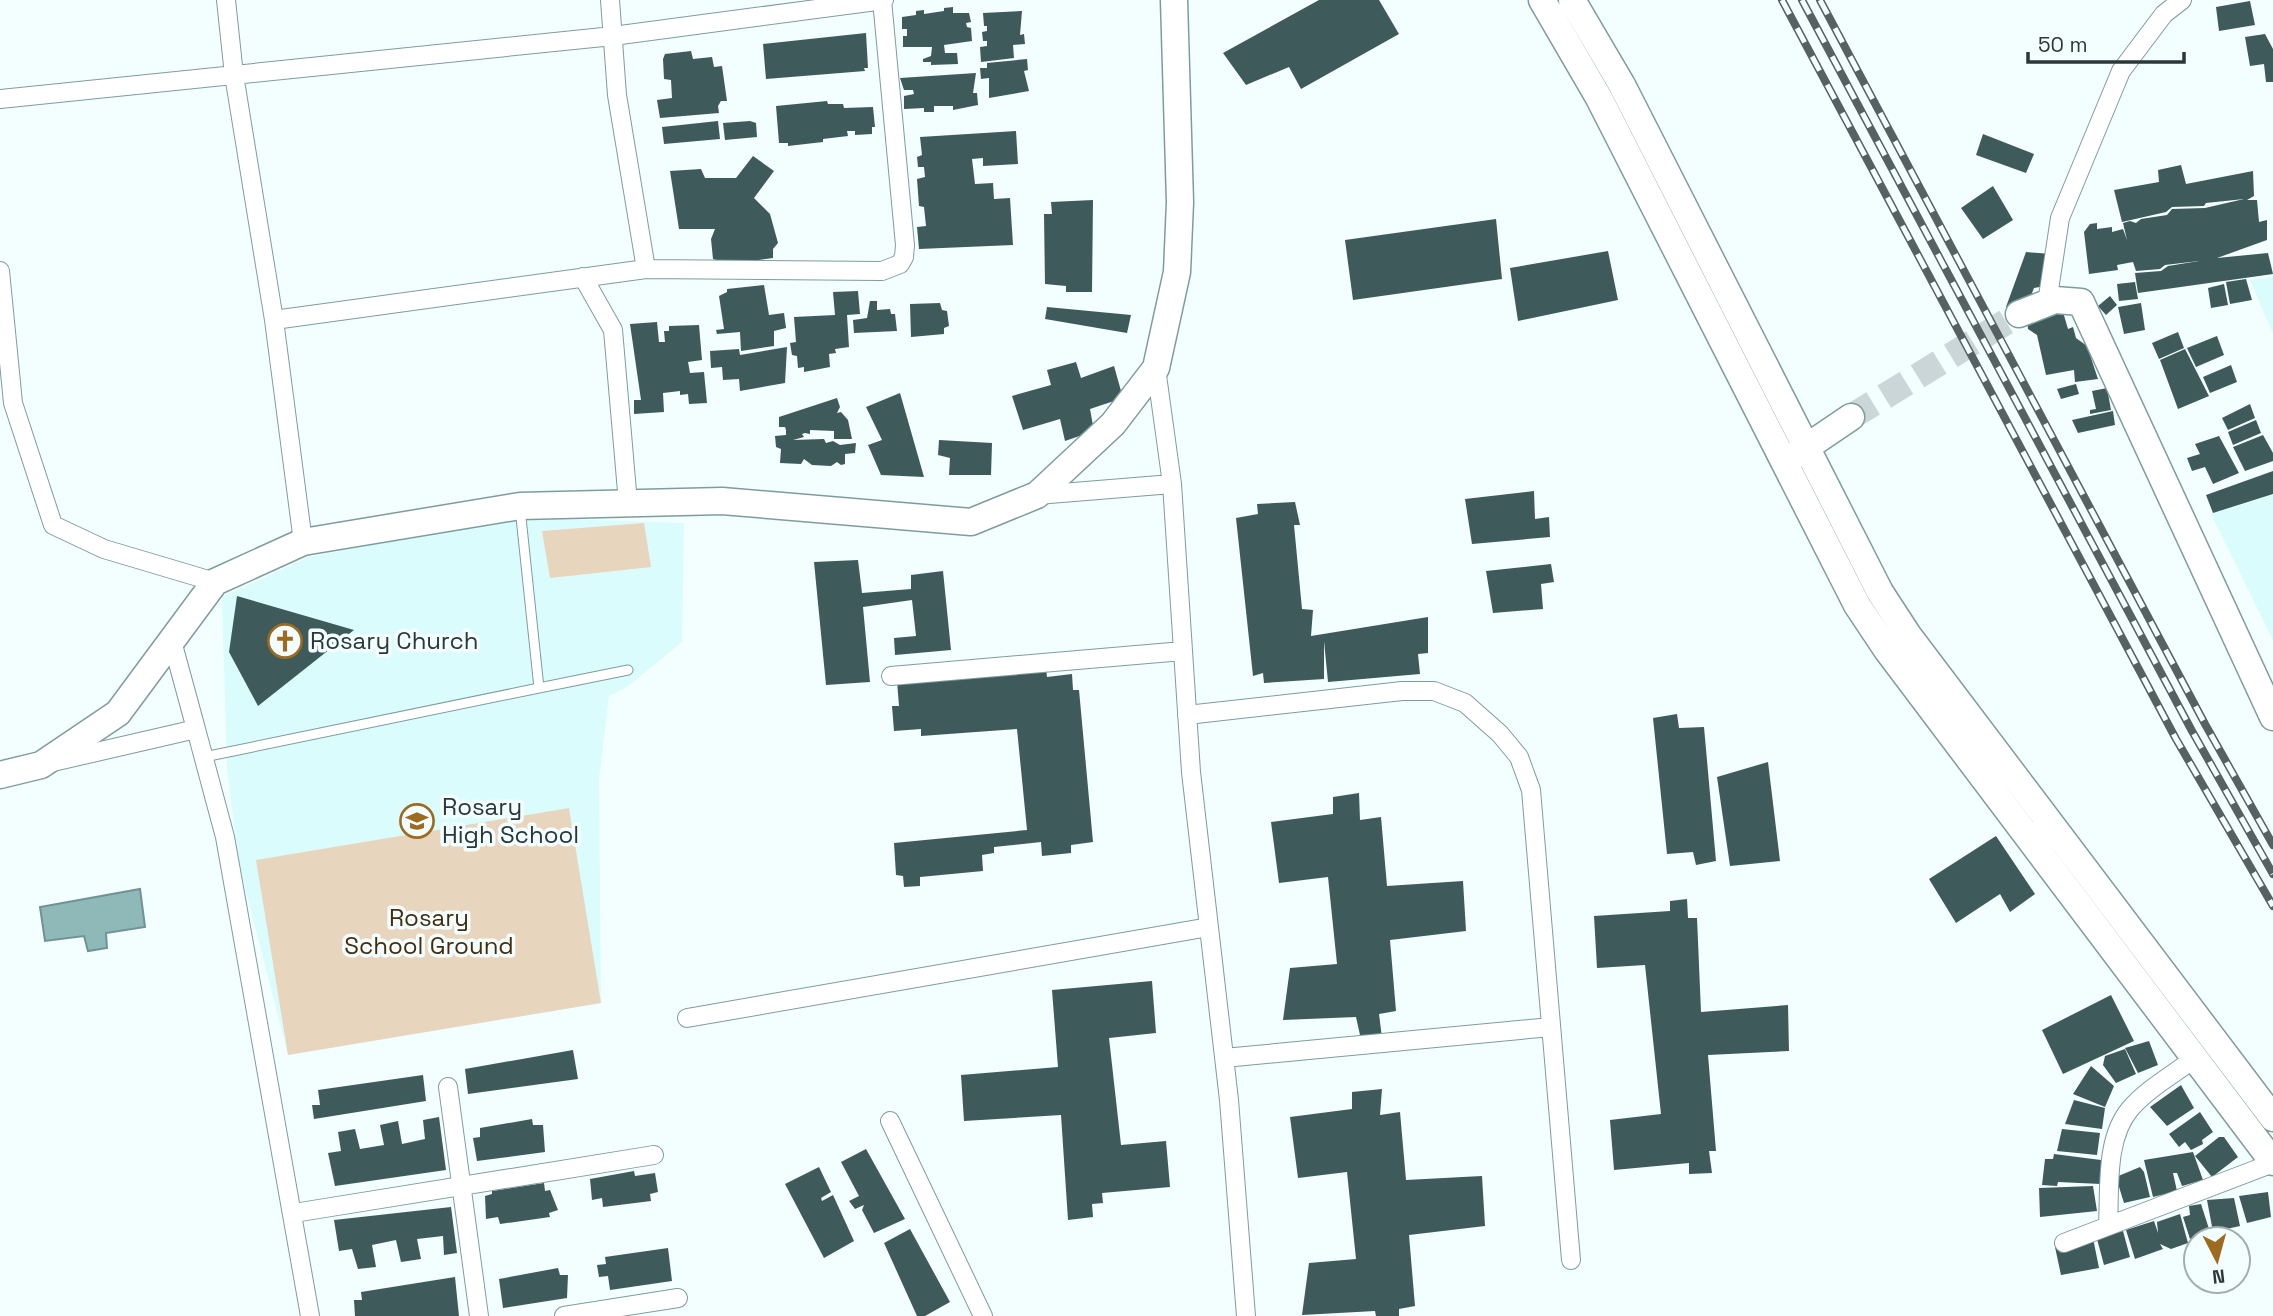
<svg xmlns="http://www.w3.org/2000/svg" width="2273" height="1316" font-family="'Space Grotesk',sans-serif">
<style>
.built{fill:#dbfcfd}
.green{fill:#e8d5be}
.water{fill:#8fb8b9;stroke:#719292;stroke-width:2}
.building{fill:#3f5a5b}
.lines{fill:none;stroke-linecap:round;stroke-linejoin:round}
.secondary-tunnel{stroke:#cad6d7;stroke-width:26;stroke-dasharray:26 13;stroke-linecap:butt}
.lane-casing{stroke:#7f9c9d;stroke-width:11}
.street-casing{stroke:#7f9c9d;stroke-width:20}
.secondary-casing{stroke:#7f9c9d;stroke-width:29}
.lane{stroke:#fff;stroke-width:9}
.street{stroke:#fff;stroke-width:18}
.secondary{stroke:#fff;stroke-width:26}
.rail-casing{stroke:#566262;stroke-width:8}
.rail{stroke:#f2feff;stroke-width:5;stroke-dasharray:16;stroke-linecap:butt}
.labels{text-anchor:middle;stroke-width:7;stroke-linejoin:round;paint-order:stroke}
.poi-label{font-size:24px;fill:#2c3838;stroke:#f2feff;text-anchor:start}
.park-label{font-size:24px;fill:#452d0b;stroke:#f2feff}
</style>
<rect width="100%" height="100%" fill="#f2feff"/>
<path class="built" d="M2273,277V334L2250,280Z
M2273,495V640L2211,514Z
M517,517L684,523L682,642L627,687L609,696L599,779L601,1003L288,1055L239,864L227,768L222,597L309,557Z"/>
<path class="green" d="M644,523L651,567L550,578L542,531Z
M569,808L601,1003L288,1055L256,860Z"/>
<path class="water" d="M140,889L145,927L106,933L107,948L88,951L84,936L45,941L40,907Z"/>
<path class="building" d="M1319,0H1379L1399,34L1301,89L1289,67L1246,85L1223,53Z
M2250,1L2255,25L2219,31L2216,7Z
M953,7V13H969L971,22L966,23L967,27L971,28L972,41L944,45L945,53H957L958,64L931,65V62H923V59L931,56L932,47H903V36H907V29H902V17L916,15V11L924,10V14L944,11V8Z
M1022,11L1020,35L1024,34L1025,44L1013,45L1014,58L981,62L980,47L987,46V41H983L982,32L987,31V26H984L983,13Z
M866,33L868,68H864L865,71L766,79L763,44Z
M2265,34L2273,49V82H2266L2264,64L2250,66L2245,37Z
M691,51L693,59L712,57L714,67L722,66L727,101H721L718,106L719,113L660,118L657,100L672,98L671,80L664,79L663,59L665,54Z
M1027,59L1028,70L1024,71L1029,91L989,98V78L981,79L980,68H987V63Z
M976,73L973,93H977L978,105L953,110V106H934V112H924V108L904,109V96L914,94L913,90H904L900,78Z
M827,101L828,104H843L844,108L873,107L875,127H872V134L855,135V131H847L848,136L823,139V142L788,146V143H779L776,106Z
M718,121L720,139L664,144L662,127Z
M750,121L756,123L757,137L725,140L723,123Z
M1016,131L1018,164L983,166V158L972,159L975,184L993,183L994,199L1010,198L1013,245L919,249L917,227L926,226L924,207L919,206L917,179L925,177L924,167H918L917,157L922,155L920,137Z
M1983,134L2034,154L2026,173L1976,155Z
M753,156L774,171L754,198L770,214L778,243L773,249V258L729,264L713,259L711,239L715,229H679L670,171L701,169L705,178H736Z
M2181,165L2186,184L2253,171L2254,196L2247,200H2257L2259,222L2267,220V240L2217,258L2268,253L2273,274L2138,293L2135,273L2161,271L2168,266L2199,261L2165,265L2160,269L2136,271L2133,262L2117,265L2118,270L2089,274L2084,232L2090,224L2097,223V229L2112,227V232L2123,229L2127,240L2123,223L2130,221L2136,223L2141,219L2167,215L2172,209L2205,208L2244,199L2206,203L2204,206L2172,207L2166,212L2122,222L2114,190L2159,182L2158,170Z
M1993,186L2013,220L1983,239L1961,208Z
M1093,200L1092,292H1066V286L1045,284L1044,214H1052L1051,202Z
M1496,219L1502,279L1353,300L1345,240Z
M1608,251L1618,300L1518,321L1510,268Z
M2026,252L2051,254L2045,286L2034,288L2028,303L2017,311L2006,307Z
M2246,279L2252,300L2230,304L2226,282Z
M2135,282L2138,299L2119,301L2117,284Z
M2224,284L2228,305L2211,308L2208,288Z
M764,285L769,315L784,313L786,328L774,331V346L741,351L740,332L717,334L716,330L724,329L719,296L727,292V289Z
M858,291L860,314L847,315L849,347L835,349L836,353L829,354L830,367L804,372V367L798,368L797,356L792,355L790,343L796,342L794,317L835,315L833,292Z
M2110,296L2117,305L2106,315L2098,306Z
M870,301H877V310L890,309L891,314H895L897,331L854,333L853,320L867,318Z
M940,303L942,310L947,311L949,326L944,328V334L911,337L910,304Z
M2141,303L2145,330L2124,334L2118,307Z
M1047,307L1131,315L1127,333L1045,319Z
M2063,312L2068,329L2073,327L2076,338L2087,346L2098,379L2075,382L2074,370L2046,375L2037,335L2028,329L2027,317Z
M657,322L659,342H665L664,331H669V326L699,325L702,360L688,362L690,373L704,372L707,403L689,404L688,394L680,395V391L663,393L664,412L634,414V400H641L630,324Z
M2178,332L2184,348L2159,359L2152,343Z
M2217,336L2224,355L2196,367L2187,348Z
M787,347L785,383L740,391L739,379L723,380L722,367L711,368L710,351L739,349L740,355Z
M2185,349L2209,396L2178,409L2160,360Z
M1076,362L1081,378L1114,366L1123,398L1090,409L1094,431L1065,441L1060,419L1023,430L1012,396L1051,385L1047,370Z
M2231,365L2237,382L2210,393L2203,377Z
M2076,384L2079,394L2061,399L2057,389Z
M2107,388L2111,410L2090,414V410L2096,409L2092,391Z
M900,393L924,477L881,475L868,445L882,440L866,407Z
M837,398L840,407L837,413L841,412L848,420L852,439H834V431L810,430V434L805,433L802,434L804,437L793,440L824,439L826,443L833,441L840,445L856,443L855,453L845,454V464L841,465L837,462L831,466L812,465L804,459L801,464L780,463L781,449L776,447L775,436L786,435V430L785,427H779V417Z
M2250,404L2255,418L2228,430L2222,418Z
M2113,411L2115,425L2078,433L2072,420Z
M2256,420L2261,433L2233,445L2228,432Z
M2263,435L2273,453V461L2245,471L2233,447Z
M2219,436L2239,473L2213,484L2205,467L2192,471L2187,458L2200,454L2195,444Z
M939,440L992,443L991,475H949L950,458L938,455Z
M2273,471V494L2213,513L2206,495Z
M1534,491L1535,519L1549,517L1550,537L1472,544L1465,499Z
M1295,502L1300,525H1294L1302,609L1313,610L1311,636L1428,617V653L1418,654L1420,674L1328,682L1324,641V679L1264,683L1263,673L1253,676L1236,518L1258,514L1257,504Z
M858,560L862,593L911,589V575L943,571L951,650L895,655L894,638L916,636L912,600L863,607L870,682L826,685L814,562Z
M1551,564L1554,582L1541,584L1543,609L1493,613L1486,571Z
M237,596L354,630L258,706L229,652Z
M1046,669L1047,677L1072,674L1073,690H1079L1093,842L1071,845V853L1042,856L1041,842L994,847V853L982,855L983,871L920,877V886L904,887L903,876L896,875L894,843L1027,830L1017,729L921,736V729L894,731L892,706H899L897,681Z
M1677,714L1679,728L1704,727L1716,861L1696,865L1693,852L1667,854L1653,718Z
M1768,762L1780,861L1730,866L1717,777Z
M1359,793L1360,820L1381,817L1387,886L1463,881L1466,931L1390,940L1396,1011L1379,1014L1382,1038L1360,1035L1356,1017L1283,1020L1290,968L1337,964L1328,877L1279,883L1271,822L1333,814V797Z
M1996,836L2035,894L2010,912L2000,894L1956,923L1929,879Z
M1687,899L1688,918H1697L1701,1012L1788,1005L1789,1051L1708,1055L1716,1151H1709L1712,1173L1689,1174V1163L1614,1170L1610,1120L1661,1114L1645,965L1597,968L1594,916L1670,911V901Z
M1152,981L1156,1033L1109,1038L1121,1145L1166,1141L1170,1187L1102,1193L1103,1203L1092,1204L1093,1217L1068,1220L1061,1115L964,1121L961,1075L1058,1067L1052,990Z
M2111,995L2134,1041L2063,1074L2042,1030Z
M2149,1041L2158,1065L2138,1073L2125,1048Z
M2125,1049L2136,1074L2116,1083L2103,1065L2105,1056Z
M573,1050L578,1079L468,1094L465,1069Z
M2091,1066L2114,1086L2105,1107L2073,1094Z
M423,1075L426,1101L314,1119L312,1105H320L318,1090Z
M2181,1085L2194,1108L2167,1126L2150,1107Z
M1382,1089L1380,1115L1400,1112L1406,1180L1482,1176L1485,1226L1409,1235L1415,1306L1399,1309V1316H1376L1375,1311L1302,1315L1309,1263L1356,1259L1347,1172L1298,1178L1290,1117L1352,1109V1092Z
M2074,1100L2105,1108L2102,1129L2065,1124Z
M2200,1112L2213,1132L2202,1140L2203,1144L2191,1150L2185,1142L2179,1147L2169,1134Z
M439,1117L446,1170L335,1186L328,1153L341,1151L338,1132L355,1129L360,1149L384,1145L380,1125L398,1121L402,1144L425,1139L423,1120Z
M532,1119L533,1125H543L545,1152L477,1161L473,1138L480,1137V1128Z
M2062,1129L2100,1133L2097,1155L2057,1151Z
M2219,1137H2224L2238,1157L2212,1177L2195,1156Z
M866,1149L905,1219L874,1233L862,1210L864,1205L855,1209L849,1201L859,1196L841,1162Z
M2193,1152L2203,1180L2182,1186L2177,1173H2173L2177,1191L2153,1197L2144,1160Z
M2054,1154L2101,1160V1184L2058,1182L2057,1186L2042,1185L2045,1159H2053Z
M819,1167L831,1192L821,1198L822,1201L833,1195L854,1241L824,1258L785,1184Z
M2140,1167L2144,1172L2150,1197L2124,1203L2116,1177Z
M634,1171L635,1176L655,1173L658,1192L650,1194L651,1201L603,1207L602,1198L592,1200L590,1179Z
M544,1183L545,1191L550,1190L558,1210L549,1213L550,1217L500,1224L498,1217L486,1219L485,1196L492,1194V1191Z
M2093,1186L2097,1211L2040,1217L2039,1188Z
M2268,1192L2271,1217L2247,1223L2239,1196Z
M2234,1198L2240,1226L2213,1232L2207,1200Z
M2201,1204L2210,1232L2190,1239L2183,1217L2190,1215L2189,1206Z
M451,1207L457,1253L444,1255L443,1236L417,1239L421,1259L401,1262L396,1240L372,1245L376,1267L358,1269L352,1249L339,1251L334,1220Z
M2180,1214L2188,1243L2171,1249L2160,1244L2163,1249L2135,1259L2126,1230L2154,1221L2158,1233L2157,1222Z
M910,1229L950,1302L925,1316H917L884,1243Z
M2123,1231L2130,1257L2104,1265L2097,1239Z
M2093,1238L2099,1268L2061,1275L2055,1247Z
M668,1248L672,1281L610,1290L608,1276L599,1277L597,1265L606,1264L605,1257Z
M558,1268L560,1275H568L567,1298L503,1308L499,1279Z
M455,1277L459,1316H355L354,1300H362L361,1292Z"/>
<g class="lines">
<path class="secondary-tunnel" d="M1851,417L2019,314"/>
<g class="lane-casing">
<path id="lane" d="M539,688L628,670
M204,757L539,688L520,508"/>
</g>
<g class="street-casing">
<path id="street" d="M226,0L234,75L274,320
M0,99L613,36L884,0
M646,269L882,271L900,264L904,257L905,245L882,0
M0,271L13,403L53,525L104,549L215,582
M583,277L613,330L628,503
M2047,303L2060,218L2121,71L2164,14L2182,0
M1172,484L1191,772L1229,1100L1246,1316
M1037,495L1172,484L1156,368
M303,542L274,320L646,269L617,95L610,0
M891,676L1183,651
M1187,715L1402,691H1434L1465,703L1500,734L1519,757L1531,790L1571,1260
M196,729L225,837L310,1316
M53,762L196,729L172,641
M687,1018L1209,927
M1224,1058L1551,1027
M448,1087L479,1316
M890,1121L983,1316
M294,1213L654,1155
M2108,1226C2110,1188 2105,1139 2130,1109C2147,1089 2174,1074 2195,1058
M2064,1243L2273,1163
M564,1316L678,1298"/>
</g>
<g class="secondary-casing">
<path id="secondary" d="M1542,0L1599,98L1857,605L1887,650L2273,1162
M1572,0L1622,85L1880,592L1908,635L2273,1118
M2019,314L2055,300L2081,302L2273,717
M1795,455L1851,417
M0,775L41,765L118,713L215,582L303,542L520,506L722,501L971,522L1037,495L1113,424L1156,368L1177,272L1180,202L1174,0"/>
</g>
<use href="#lane" class="lane"/>
<use href="#street" class="street"/>
<use href="#secondary" class="secondary"/>
<g class="rail-casing">
<path id="rail" d="M1782,0L2176,739L2273,906
M1802,0L2192,731L2273,874
M1820,0L2205,724L2273,845"/>
</g>
<use href="#rail" class="rail"/>
</g>
<defs>
<g id="church-ring" transform="scale(1.75)"><circle r="9.5" fill="#f2feff" stroke="#9c6b1f" stroke-width="1.5"/><path d="M-1.2-6h2.4v3.5h3.3v2.4h-3.3V6h-2.4V-.1h-3.3v-2.4h3.3Z" fill="#9c6b1f"/></g>
<g id="school-ring" transform="scale(1.75)"><circle r="9.5" fill="#f2feff" stroke="#9c6b1f" stroke-width="1.5"/><path d="M0-5L7-2L0 1L-7-2ZM-4 1L0 2.5L4 1V4Q0 6-4 4Z" fill="#9c6b1f"/></g>
</defs>
<g fill-rule="evenodd">
<use href="#church-ring" x="285" y="641"/>
<use href="#school-ring" x="417" y="821"/>
</g>
<g class="labels">
<g class="poi-label">
<text x="310" y="649">Rosary Church</text>
<text x="442" y="815">Rosary<tspan x="442" dy="28">High School</tspan></text>
</g>
<g class="park-label">
<text x="429" y="926">Rosary<tspan x="429" dy="28">School Ground</tspan></text>
</g>
</g>
<g transform="translate(2217 1260) rotate(174)"><circle r="33" fill="#f2feff" stroke="#a3afaf" stroke-width="2"/>
<path d="M0-5L12 26L0 18L-12 26Z" fill="#9c6b1f"/>
<text y="-10" font-size="19" font-weight="bold" text-anchor="middle" fill="#2c3838">N</text>
</g>
<path d="M2028 52v10h156v-10" fill="none" stroke="#2c3838" stroke-width="3.5"/>
<text x="2038" y="52" font-size="21" fill="#2c3838" stroke="#f2feff" stroke-width="5" paint-order="stroke">50 m</text>
</svg>
